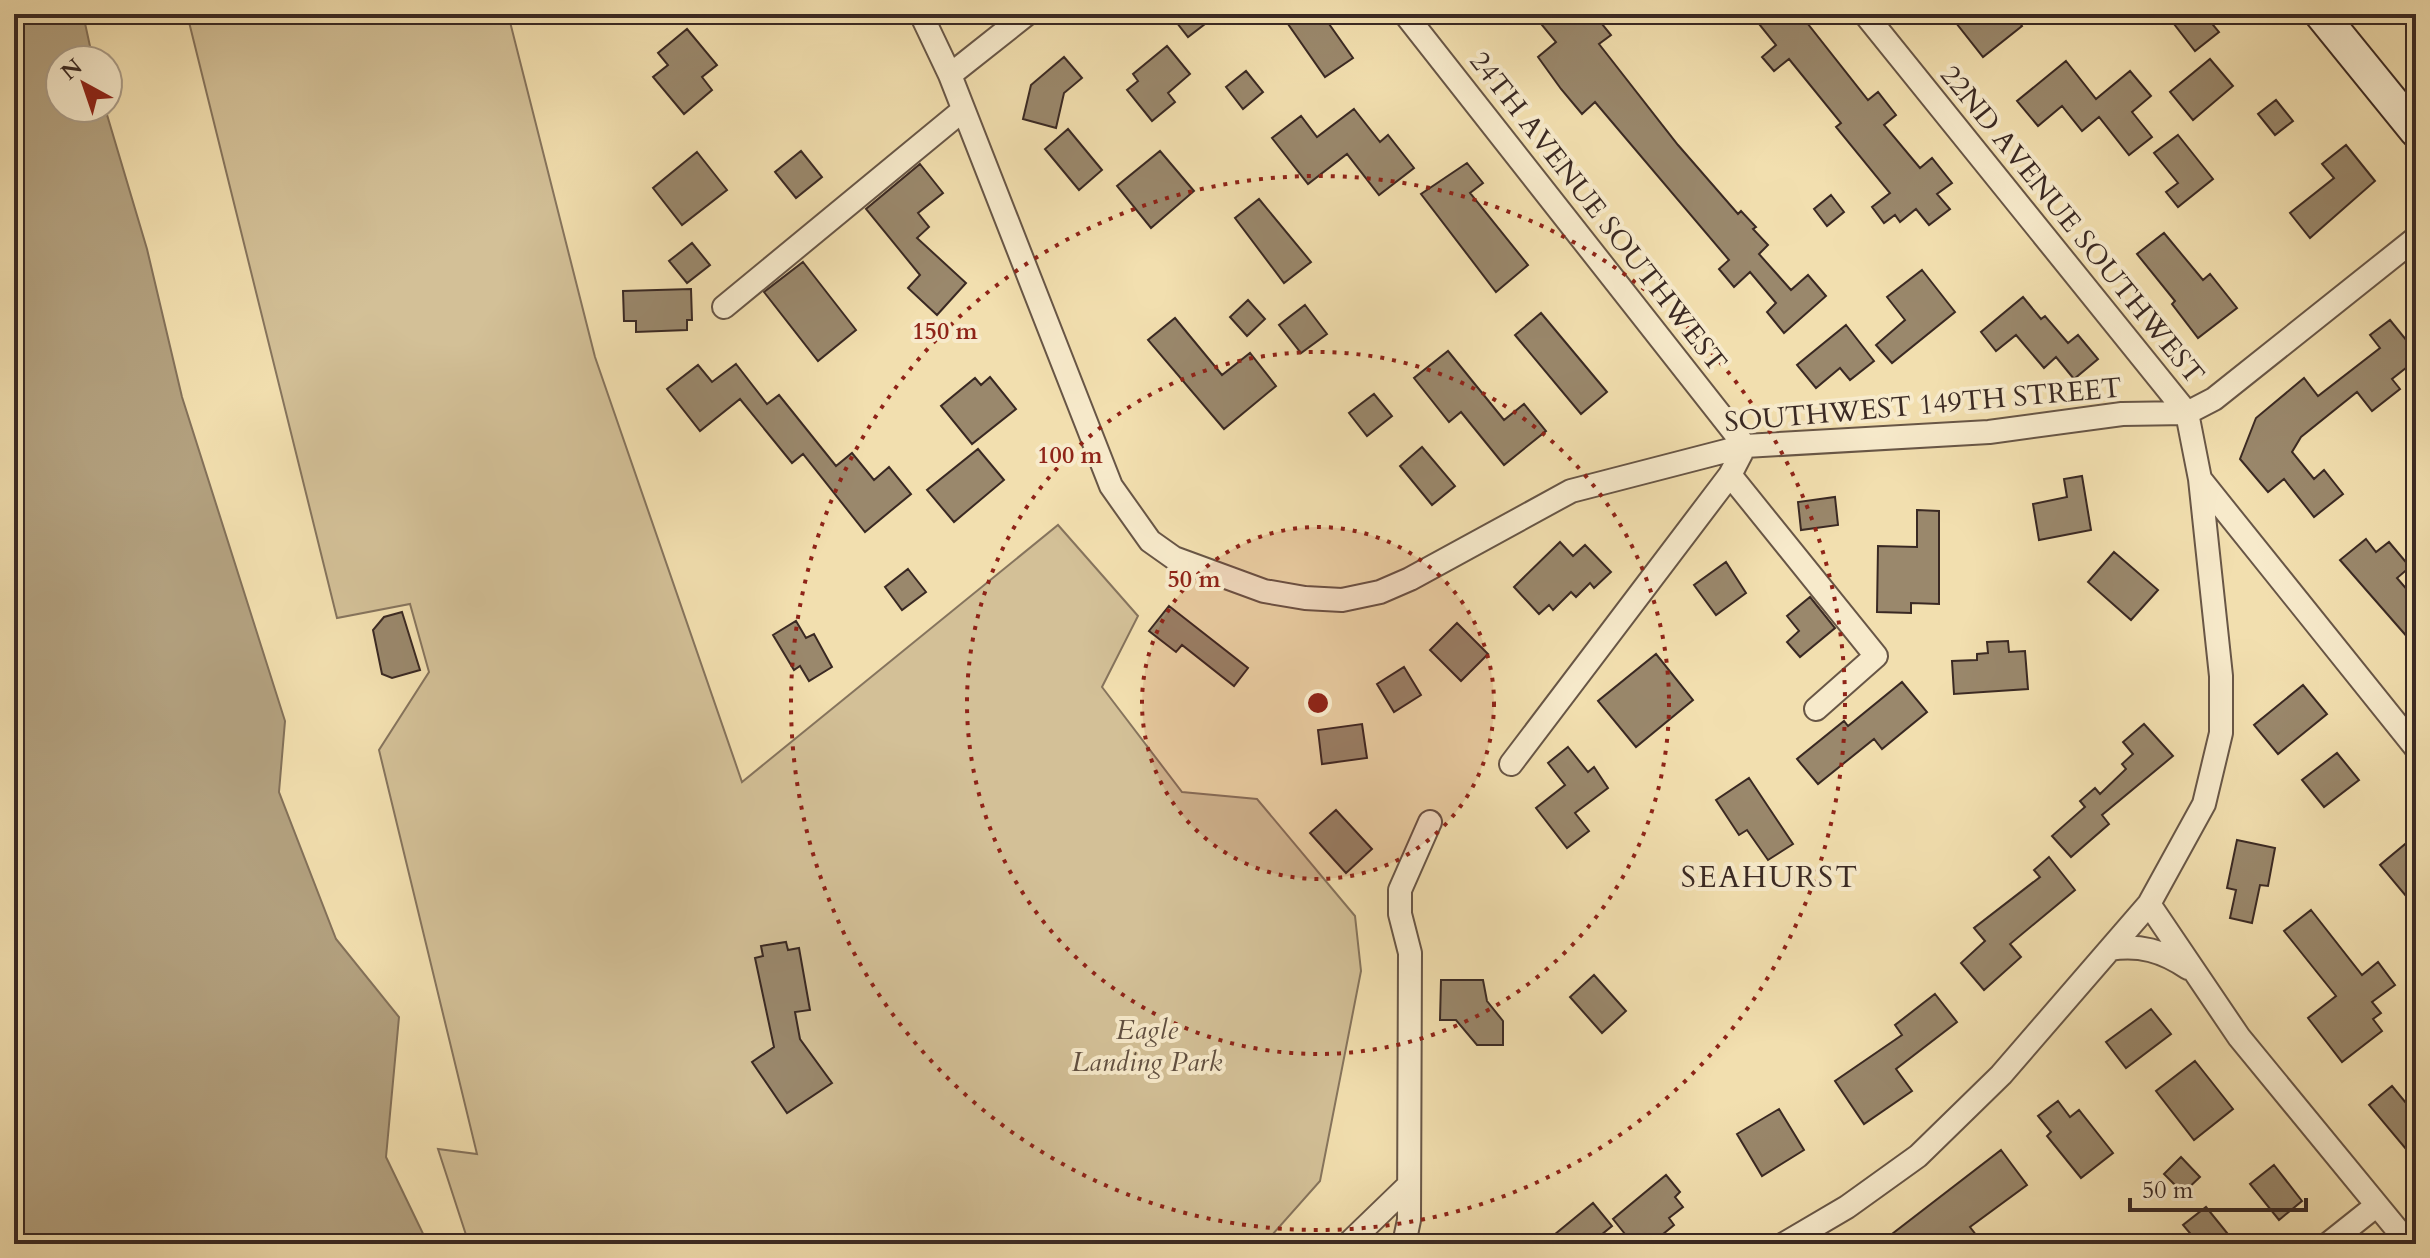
<svg xmlns="http://www.w3.org/2000/svg" width="2430" height="1258" font-family="Cardo,serif">
<style>
.green{fill:#d3c097;stroke:#86745d;stroke-width:2}
.water{fill:#b3a17f;stroke:#83715a;stroke-width:2}
.building{fill:#9a886c;stroke:#3a2923;stroke-width:2}
.lines{fill:none;stroke-linecap:round;stroke-linejoin:round}
.street-casing{stroke:#685646;stroke-width:26}
.secondary-casing{stroke:#3a2923;stroke-width:36}
.street{stroke:#f7eacb;stroke-width:22}
.secondary{stroke:#f7eacb;stroke-width:32}
.ring{fill:none;stroke:#8f2418;stroke-width:4;stroke-dasharray:4 8}
.labels{text-anchor:middle;stroke-width:8;stroke-linejoin:round;paint-order:stroke}
.street-label{font-size:28px;fill:#3a2923;stroke:#f7eacb}
.park-label{font-size:28px;font-style:italic;fill:#604f40;stroke:#f7eacb}
.neighbourhood-label{font-size:30px;letter-spacing:2px;fill:#3a2923;stroke:#f7eacb}
.centre{fill:#8f2418;stroke:#f7eacb;stroke-width:4}
.ring-label{font-size:24px;text-anchor:middle;font-weight:bold;fill:#8f2418;stroke:#f7eacb;stroke-width:8;stroke-linejoin:round;paint-order:stroke}
</style>
<rect width="100%" height="100%" fill="#f2dfaf"/>
<filter id="stains"><feTurbulence type="fractalNoise" baseFrequency=".0025" numOctaves="4"/><feColorMatrix values="0 0 0 0 .2 0 0 0 0 .09 0 0 0 0 .02 0 0 0 .5 -.17"/></filter>
<radialGradient id="worn" r=".72"><stop offset=".6" stop-color="#630" stop-opacity="0"/><stop offset="1" stop-color="#630" stop-opacity=".3"/></radialGradient>
<path class="green" d="M187,14H508L595,357L742,782L1058,525L1138,616L1102,687L1182,792L1257,799L1355,916L1361,971L1320,1181L1264,1244H469L438,1149L477,1154L379,750L429,672L410,604L337,618Z"/>
<path class="water" d="M14,14H83L93,60H60V108H105L147,249L182,397L285,721L279,792L336,939L399,1017L386,1157L428,1244H14Z"/>
<path class="building" d="M1170,14H1218L1188,37Z
M1281,14H1322L1353,58L1325,77Z
M1533,14H1594L1611,35L1599,44L1678,145L1738,214L1741,211L1756,227L1753,229L1768,245L1759,254L1791,290L1808,275L1826,296L1784,333L1767,312L1776,303L1750,272L1734,287L1719,269L1729,260L1595,102L1582,114L1561,89L1538,57L1556,42Z
M1751,14H1800L1868,100L1878,92L1896,115L1884,125L1920,168L1932,158L1952,183L1937,194L1950,209L1929,225L1916,209L1900,222L1895,215L1884,223L1872,207L1890,193L1836,127L1841,123L1789,59L1774,71L1762,57L1776,45Z
M1949,14H2013L2022,26L1983,57Z
M2187,14H2204L2219,32L2195,51L2174,24Z
M687,29L717,65L702,77L712,90L684,114L653,77L668,65L658,53Z
M1167,46L1190,74L1168,93L1175,102L1152,121L1127,90L1138,81L1133,74Z
M1064,57L1082,78L1064,93L1056,128L1023,119L1031,85Z
M2210,59L2233,86L2193,120L2170,92Z
M2066,61L2096,99L2130,71L2151,96L2132,112L2152,137L2129,155L2099,117L2082,131L2062,106L2038,126L2017,101Z
M1246,71L1263,92L1243,109L1226,87Z
M2276,100L2293,121L2275,135L2258,114Z
M1354,109L1380,142L1388,135L1414,168L1379,195L1347,154L1308,184L1272,138L1301,116L1317,137Z
M1068,129L1102,170L1079,190L1045,149Z
M2178,135L2213,179L2178,207L2166,192L2178,183L2154,153Z
M2346,145L2375,181L2310,238L2290,213L2334,178L2322,164Z
M801,151L822,177L796,198L775,172Z
M1160,151L1194,191L1151,228L1117,186Z
M697,152L727,190L682,225L653,188Z
M1467,163L1483,183L1470,193L1528,265L1496,292L1421,194Z
M920,164L943,193L918,213L929,227L917,238L966,283L937,315L908,288L920,275L866,209Z
M1831,195L1844,212L1827,226L1814,209Z
M1259,199L1311,262L1284,283L1235,218Z
M2164,233L2203,280L2210,274L2237,308L2198,338L2172,304L2175,301L2137,254Z
M692,243L710,265L687,283L669,261Z
M803,262L856,330L818,361L764,292Z
M1922,270L1955,312L1892,363L1876,345L1905,320L1887,297Z
M691,289L692,320H687V330L636,332V321H624L623,291Z
M2023,297L2041,319L2045,316L2068,343L2078,335L2098,359L2074,379L2056,357L2044,368L2016,335L1996,351L1981,332Z
M1248,300L1265,319L1247,336L1230,317Z
M1305,305L1327,334L1301,353L1279,325Z
M1541,313L1607,392L1581,414L1515,335Z
M1175,318L1222,375L1250,353L1276,386L1224,429L1148,340Z
M2390,320L2416,352V360L2392,379L2400,389L2372,411L2357,392L2301,437L2292,452L2314,479L2324,470L2343,494L2314,517L2284,479L2268,492L2240,459L2256,418L2304,378L2318,396L2380,348L2370,335Z
M1846,325L1874,361L1850,380L1840,368L1816,388L1797,365Z
M1448,351L1504,420L1524,404L1546,431L1504,465L1461,412L1449,422L1414,378Z
M736,364L767,404L779,395L836,466L852,453L874,480L889,467L911,494L865,532L803,454L792,463L740,399L700,431L667,389L698,365L712,382Z
M990,377L1016,409L972,444L941,406L975,378L981,385Z
M1374,394L1392,416L1367,436L1349,413Z
M1422,447L1455,486L1432,505L1400,466Z
M978,449L1004,480L954,522L927,490Z
M2082,476L2091,530L2039,540L2033,504L2067,497L2064,479Z
M1835,497L1838,525L1801,530L1798,502Z
M1917,510L1939,511V604L1911,603V613L1877,612L1878,546L1917,547Z
M2366,539L2376,552L2389,542L2410,567L2397,578L2416,600V647L2340,560Z
M1560,542L1573,556L1585,545L1611,572L1594,588L1590,583L1576,597L1571,592L1553,610L1549,605L1539,614L1514,587Z
M2114,552L2158,590L2131,620L2088,582Z
M1726,562L1746,593L1716,615L1694,585Z
M908,569L926,592L902,610L885,587Z
M1810,597L1835,628L1800,657L1787,642L1799,631L1787,616Z
M1169,606L1248,668L1234,686L1182,645L1176,652L1149,631Z
M402,612L420,670L392,678L382,674L373,630L384,617Z
M796,621L806,638L814,634L832,667L809,681L800,666L794,670L773,635Z
M1457,623L1488,654L1461,681L1430,650Z
M2008,641L2009,652L2025,651L2028,689L1954,694L1952,661L1977,660V654L1988,653L1987,642Z
M1656,654L1693,700L1636,747L1598,701Z
M1404,667L1421,695L1394,712L1377,684Z
M1902,682L1927,712L1882,749L1874,739L1818,784L1797,759L1844,721L1848,726Z
M2303,685L2327,714L2278,754L2254,725Z
M1362,724L1367,758L1322,764L1318,730Z
M2144,724L2173,756L2102,815L2109,824L2071,857L2052,836L2085,807L2080,801L2095,788L2100,794L2126,769L2122,764L2133,754L2123,742Z
M1568,747L1588,772L1594,767L1608,788L1575,813L1589,831L1567,848L1536,808L1565,785L1548,763Z
M2337,753L2359,780L2324,807L2302,780Z
M1749,778L1793,844L1768,860L1747,830L1739,835L1716,800Z
M1336,810L1372,849L1346,873L1310,833Z
M2416,835V908L2380,865Z
M2237,840L2275,848L2268,886L2260,885L2252,923L2230,918L2236,890L2227,888Z
M2049,857L2075,890L2010,944L2021,957L1984,990L1961,963L1985,941L1974,928L2040,877L2034,870Z
M2311,910L2362,975L2378,962L2395,985L2372,1002L2381,1013L2373,1019L2382,1031L2342,1062L2308,1018L2336,996L2284,931Z
M786,942L788,950L799,948L810,1010L795,1012L800,1039L832,1083L787,1113L752,1062L774,1047L755,958L763,956L761,946Z
M1594,975L1626,1011L1602,1033L1570,997Z
M1441,980H1483L1487,1001L1503,1021V1045H1477L1456,1020H1440Z
M1935,994L1957,1022L1896,1069L1912,1091L1864,1124L1835,1081L1902,1035L1895,1025Z
M2151,1009L2171,1034L2126,1068L2106,1042Z
M2195,1061L2233,1109L2194,1140L2156,1091Z
M2392,1086L2416,1115V1161L2369,1105Z
M2058,1101L2070,1117L2079,1110L2113,1153L2081,1178L2047,1136L2051,1132L2038,1116Z
M1779,1109L1804,1150L1762,1176L1737,1134Z
M2001,1150L2027,1185L1970,1227L1983,1244H1879Z
M2181,1157L2200,1177L2183,1193L2164,1174Z
M2274,1165L2302,1201L2279,1220L2250,1184Z
M1666,1175L1680,1192L1675,1197L1683,1207L1669,1218L1674,1225L1651,1244H1633L1613,1219Z
M1593,1203L1612,1226L1590,1244H1543Z
M2206,1207L2236,1244H2199L2183,1225Z"/>
<g class="lines">
<g class="street-casing">
<path id="street" d="M921,14L950,75L1111,486L1150,541L1174,558L1264,591L1305,598L1342,600L1380,592L1410,579L1571,491L1745,446L1989,432L2122,414L2187,413L2214,399L2416,238
M1405,14L1745,446L1730,475L1511,764
M1865,14L2187,413L2200,479L2416,748
M950,75L1027,14
M724,307L963,110
M1730,475L1876,656L1816,709
M2149,904L2239,1037L2409,1244
M2110,949C2139,944 2163,951 2188,968
M1348,1244L1409,1185
M1404,1244L1409,1220L1410,953L1400,914V890L1430,822
M1784,1244L1847,1207L1918,1156L2001,1075L2149,904L2204,804L2221,733V676L2200,479
M2328,1244L2377,1205"/>
</g>
<g class="secondary-casing">
<path id="secondary" d="M2321,14L2416,131"/>
</g>
<use href="#street" class="street"/>
<use href="#secondary" class="secondary"/>
</g>
<circle cx="1318" cy="703" r="176" fill="#8f2418" fill-opacity=".12"/>
<g class="ring">
<circle cx="1318" cy="703" r="176"/>
<circle cx="1318" cy="703" r="351"/>
<circle cx="1318" cy="703" r="527"/>
</g>
<g class="labels">
<g class="street-label">
<text transform="translate(1599 211) rotate(52)" y="10">24TH AVENUE SOUTHWEST</text>
<text transform="translate(2073 224) rotate(51)" y="10">22ND AVENUE SOUTHWEST</text>
<text transform="translate(1923 404) rotate(-5)" y="10">SOUTHWEST 149TH STREET</text>
</g>
<g class="park-label">
<text x="1147" y="1039">Eagle<tspan x="1147" dy="32">Landing Park</tspan></text>
</g>
<g class="neighbourhood-label">
<text x="1770" y="887">SEAHURST</text>
</g>
</g>
<circle cx="1318" cy="703" r="12" class="centre"/>
<g class="ring-label">
<text x="945" y="339">150 m</text>
<text x="1070" y="463">100 m</text>
<text x="1194" y="587">50 m</text>
</g>
<rect width="2430" height="1258" fill="none" stroke="#f2dfaf" stroke-width="48"/>
<rect x="16" y="16" width="2398" height="1226" fill="none" stroke="#3a2923" stroke-width="4"/>
<rect x="24" y="24" width="2382" height="1210" fill="none" stroke="#3a2923" stroke-width="2"/>
<g transform="translate(84 84) rotate(320)"><circle r="38" fill="#f7eacb" stroke="#ab9d88" stroke-width="2"/>
<path d="M0-6L14 30L0 20L-14 30Z" fill="#8f2418"/>
<text y="-12" font-size="22" font-weight="bold" text-anchor="middle" fill="#3a2923">N</text>
</g>
<path d="M2130 1198v12h176v-12" fill="none" stroke="#3a2923" stroke-width="4"/>
<text x="2142" y="1198" font-size="24" fill="#3a2923" stroke="#f7eacb" stroke-width="6" paint-order="stroke">50 m</text>
<rect width="100%" height="100%" filter="url(#stains)"/>
<rect width="100%" height="100%" fill="url(#worn)"/>
</svg>
